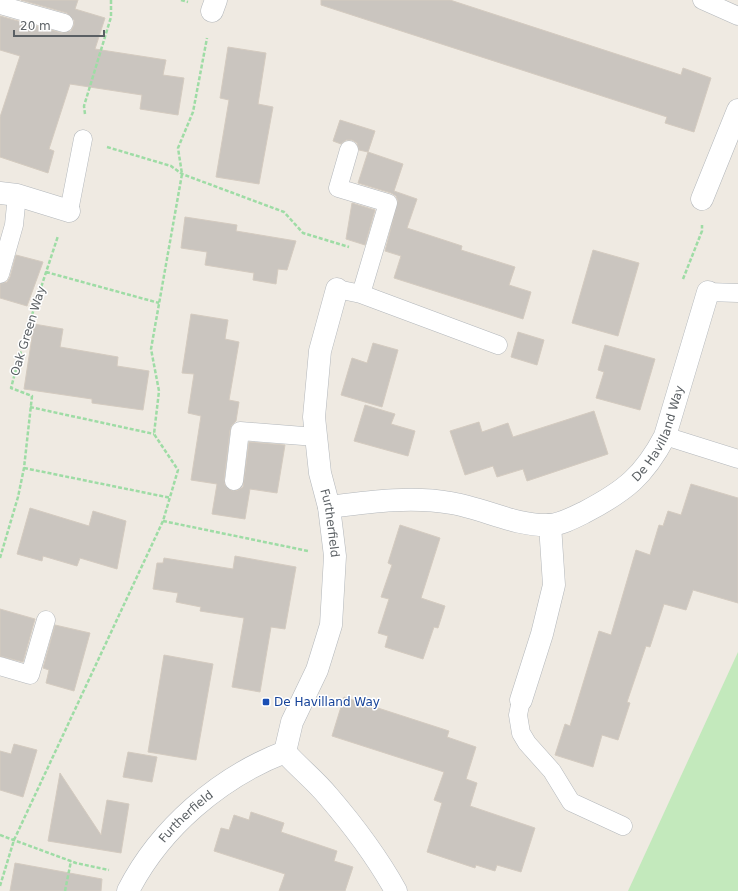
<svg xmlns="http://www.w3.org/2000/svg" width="738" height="891" font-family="'DejaVu Sans',sans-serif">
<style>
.green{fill:#c3e9bc}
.building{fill:#cac5bf;stroke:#d4cbc0}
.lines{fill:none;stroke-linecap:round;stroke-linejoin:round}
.service-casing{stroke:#b3b7bb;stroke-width:19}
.minor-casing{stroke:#b3b7bb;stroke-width:23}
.path{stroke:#9edca5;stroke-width:2.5;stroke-dasharray:4 2;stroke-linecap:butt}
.service{stroke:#fff;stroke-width:18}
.minor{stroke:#fff;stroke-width:22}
.transit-dot{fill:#1a4fb4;stroke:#fff;stroke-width:1.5}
.labels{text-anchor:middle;stroke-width:3;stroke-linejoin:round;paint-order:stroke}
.street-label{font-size:12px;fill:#5b6064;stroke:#fff}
.transit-label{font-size:12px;fill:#164399;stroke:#fff;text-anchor:start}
</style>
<rect width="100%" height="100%" fill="#efeae2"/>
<path class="green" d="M738,652V891H628Z"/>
<path class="building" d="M21,0H78L75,9L105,18L95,49L166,60L163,75L184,78L178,115L140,109L142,95L70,84L49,149L54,151L48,173L0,157V117L20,56L0,50V16L62,33L71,31L74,25V20L67,13Z
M321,0H450L681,75L683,68L711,78L694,132L665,123L667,117L321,5Z
M228,47L266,53L258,104L273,107L259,184L216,177L229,100L220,98Z
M340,120L375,131L368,152L359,150L357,143L352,140H346L341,144L333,141Z
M368,152L403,164L394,191L417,199L407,228L462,246L461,250L515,267L509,285L531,292L523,319L394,278L401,256L385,251L398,201L396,196L391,193L358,183Z
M352,203L375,210L365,245L346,239Z
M185,217L237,225L236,231L296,241L287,270L278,269L276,284L253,280L254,273L205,265L207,252L181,248Z
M593,250L639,263L618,336L572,323Z
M16,255L43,262L27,306L0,298V284L7,282L10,277Z
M191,314L228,320L225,339L239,342L229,400L239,402L236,421L232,425L230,430L224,480L225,485L233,491L238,490L243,487L249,442L285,445L277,493L250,489L245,519L212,514L217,484L191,480L201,416L188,413L194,374L182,373Z
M34,324L63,329L60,347L118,357L117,366L149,371L143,410L92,403V399L24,389Z
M518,332L544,340L537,365L511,357Z
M373,343L398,350L382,407L341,395L352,358L367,363Z
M605,345L655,359L640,410L596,398L604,372L598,370Z
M365,405L395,414L391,424L415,431L408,456L354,441Z
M594,411L608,454L527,481L523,469L497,477L493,466L465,475L450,431L479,422L482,432L508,423L513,437Z
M691,484L738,498V603L693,590L686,610L664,604L650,647L646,646L627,702L630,703L618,740L602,735L593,767L555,755L565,724L570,726L599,631L611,635L636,550L650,555L659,525L663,526L668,511L681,515Z
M30,508L89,526L93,511L126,521L117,569L80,558L77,566L43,556L42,561L17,554Z
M400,525L440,538L421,598L445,606L438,628L434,627L423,659L385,647L388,636L378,633L389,599L381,597L392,565L388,563Z
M235,556L296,567L285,629L271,627L260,692L232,687L244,618L200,611L201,607L176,602L178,593L153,589L157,563H163L164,558L233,569Z
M0,609L35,619L23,662L0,656Z
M55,625L90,633L74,691L46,683L49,670L43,668Z
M164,655L213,664L196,760L148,752Z
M344,697L449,731L447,737L476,747L466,779L477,783L470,806L535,828L521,872L497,865L495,871L476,865L475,868L427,852L442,803L434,800L444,772L332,736Z
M14,744L37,750L23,797L0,790V751L11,754Z
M128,752L157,757L152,782L123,777Z
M60,773L101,835L107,800L129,804L121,853L48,841Z
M251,812L284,823L281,832L337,851L334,861L353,867L345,891H279L285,874L214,851L221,828L229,830L234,815L249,820Z
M15,863L102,879L101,891H10Z"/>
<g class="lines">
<g class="service-casing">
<path id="service" d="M702,0L738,16
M0,5L64,23
M69,211L83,139
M0,274L14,225L17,195
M337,289L361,294L388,203L338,188L349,150
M708,292L738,293
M361,294L498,345
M665,436L738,459
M234,481L240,431L316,437
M0,666L30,675L46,620
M521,700L518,715L521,733L527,743L552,771L571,802L623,826"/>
</g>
<g class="minor-casing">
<g id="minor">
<path d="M212,11L216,0"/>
<path d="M0,193L17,195L69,211"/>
<path d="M702,199L738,110"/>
<path id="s1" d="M337,289L320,351L314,417L320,473L329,507L335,556L331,625L317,670L292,722L285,752C298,767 315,780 328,796C353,825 377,857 396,891"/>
<path id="s2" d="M329,507C369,502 411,496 451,503C483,508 515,526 548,525C560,525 575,517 585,512C625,491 644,476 665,436L708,292"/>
<path d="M521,700L542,634L554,585L550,525"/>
<path id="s3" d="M128,891C160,828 220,777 285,752"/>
</g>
</g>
<path class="path" d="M181,0L188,2
M85,114L84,106L111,17V0
M107,147L171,166L182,174L284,212L303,233L349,247
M46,272L159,303
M683,279L702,231V225
M30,407L154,434
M24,468L171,498
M163,521L308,551
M0,558L18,497L24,468L32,396L11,388L25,336L58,236
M0,835L76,863L109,870
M0,886L14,840L163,521L178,470L154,434L159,391L151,349L182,174L178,148L193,112L207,38
M65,891L71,861"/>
<use href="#service" class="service"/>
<use href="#minor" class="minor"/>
</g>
<rect class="transit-dot" x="262" y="698" width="8" height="8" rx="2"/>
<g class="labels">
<g class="street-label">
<text transform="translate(28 331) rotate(-73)" y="4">Oak Green Way</text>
<text dy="4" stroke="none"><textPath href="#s2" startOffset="374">De Havilland Way</textPath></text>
<text dy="4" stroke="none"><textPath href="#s1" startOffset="238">Furtherfield</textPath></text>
<text dy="4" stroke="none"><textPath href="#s3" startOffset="95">Furtherfield</textPath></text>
</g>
<g class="transit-label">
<text x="274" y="706">De Havilland Way</text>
</g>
</g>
<path d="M14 30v6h90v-6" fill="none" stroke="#5b6064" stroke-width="2"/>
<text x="20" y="30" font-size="12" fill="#5b6064" stroke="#ffffff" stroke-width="3" paint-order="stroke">20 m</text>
</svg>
